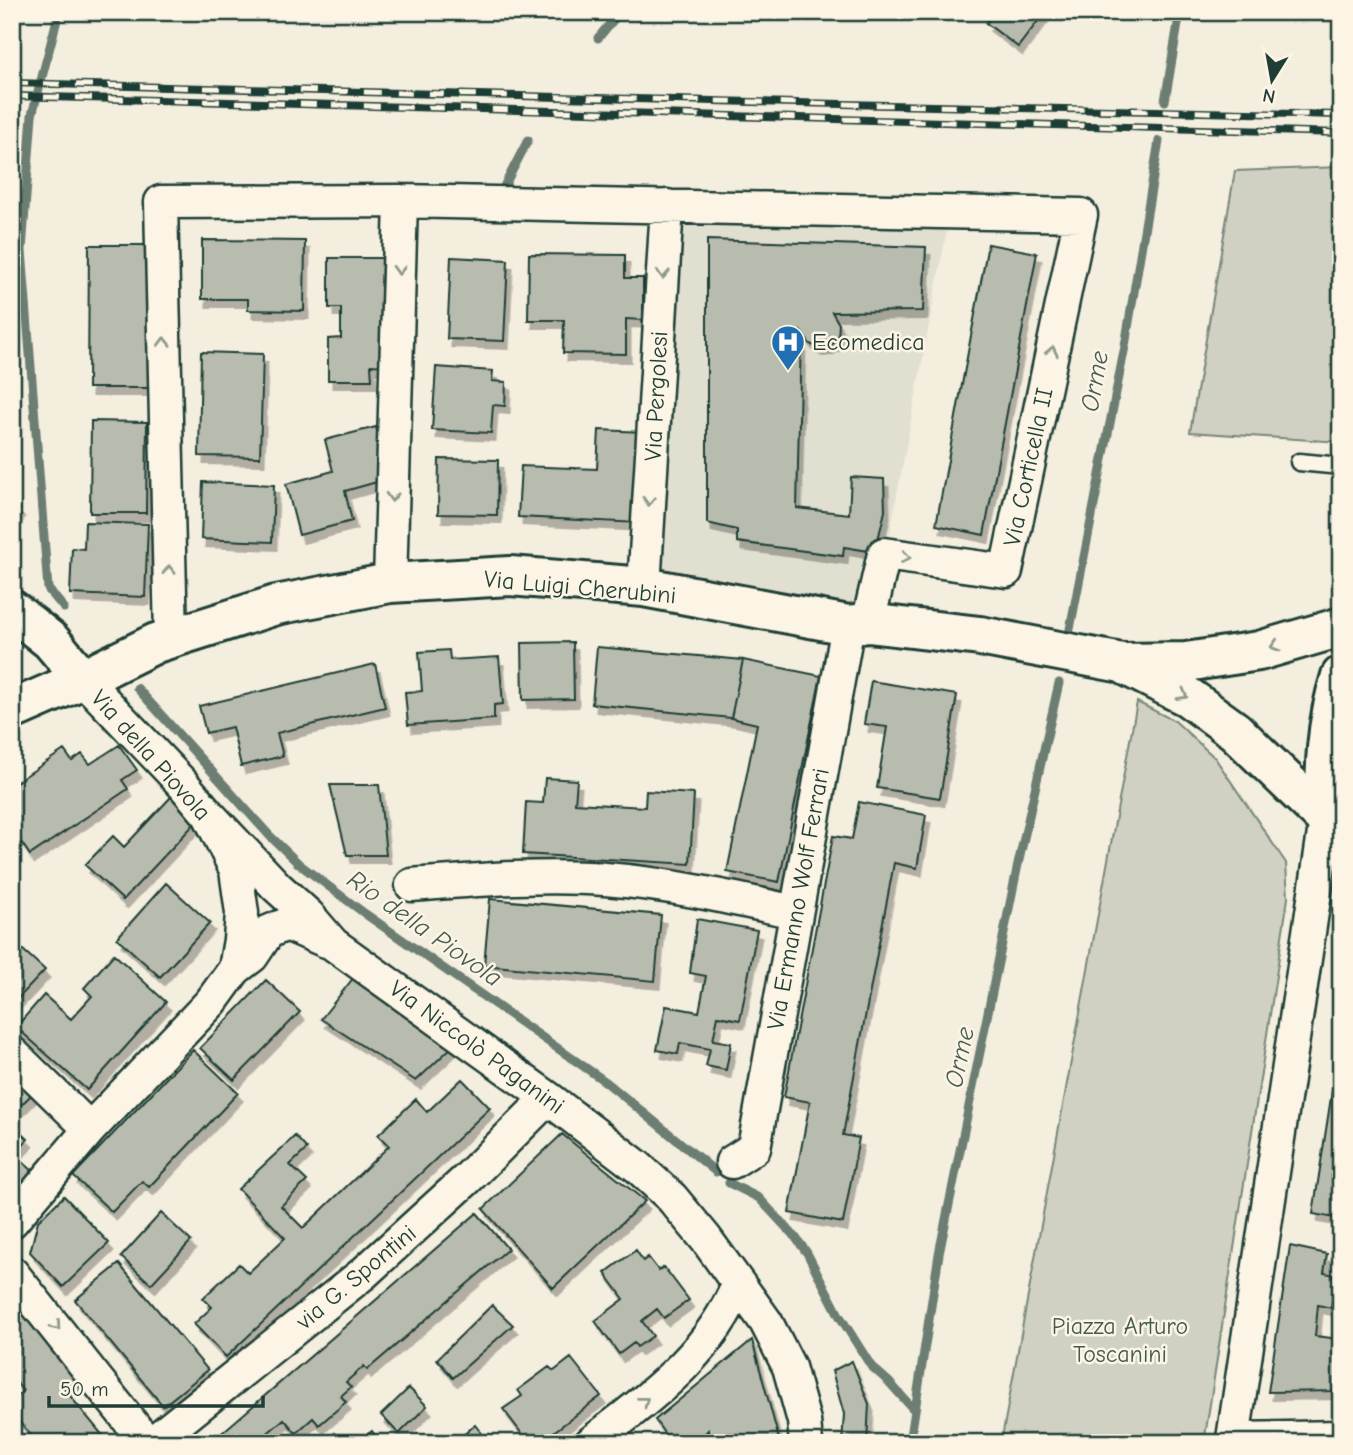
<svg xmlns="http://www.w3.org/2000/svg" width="1353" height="1455" font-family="'Comic Neue',sans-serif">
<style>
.built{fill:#e1dfd0}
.green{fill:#d0d1c2;stroke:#78877b;stroke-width:2}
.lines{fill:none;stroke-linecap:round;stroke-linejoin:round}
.stream{stroke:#6c7d72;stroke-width:9}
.building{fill:#b8bcae;stroke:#1f3d34;stroke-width:2;filter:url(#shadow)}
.lane-casing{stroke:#1f3d34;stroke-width:21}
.street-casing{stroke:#1f3d34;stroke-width:37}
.secondary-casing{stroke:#1f3d34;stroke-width:44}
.lane{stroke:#fcf5e5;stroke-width:16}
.street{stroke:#fcf5e5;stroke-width:32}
.secondary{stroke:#fcf5e5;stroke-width:38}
.rail-casing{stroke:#1f3d34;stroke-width:8}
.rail{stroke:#fcf5e5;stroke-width:5;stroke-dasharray:16;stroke-linecap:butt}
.oneway{stroke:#8e998c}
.labels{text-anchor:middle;stroke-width:5;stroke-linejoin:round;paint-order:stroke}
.poi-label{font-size:24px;fill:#1f3d34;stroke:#fcf5e5;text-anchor:start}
.street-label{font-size:24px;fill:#1f3d34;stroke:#fcf5e5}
.park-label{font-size:24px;fill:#425b50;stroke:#fcf5e5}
.water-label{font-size:26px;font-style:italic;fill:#465d53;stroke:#fcf5e5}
</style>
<defs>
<filter id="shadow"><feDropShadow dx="4.5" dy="8" stdDeviation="0" flood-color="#0004"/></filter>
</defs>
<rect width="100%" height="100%" fill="#f3eede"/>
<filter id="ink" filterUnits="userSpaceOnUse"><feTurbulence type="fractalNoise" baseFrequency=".0143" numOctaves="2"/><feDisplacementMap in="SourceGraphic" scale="14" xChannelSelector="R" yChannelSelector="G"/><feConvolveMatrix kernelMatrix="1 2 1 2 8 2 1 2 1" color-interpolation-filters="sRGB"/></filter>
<g filter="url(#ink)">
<path class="built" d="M667,206L950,213L890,532L868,623L644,587Z"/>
<path class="green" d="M1341,167V442L1190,432L1235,171Z
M1137,702L1175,721L1215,758L1286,863L1288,898L1204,1443H1001Z"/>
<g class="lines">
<path class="stream" d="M59,12L32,115L22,250L48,589L64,608
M598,38L620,12
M1165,101L1180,12
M498,198L528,140
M1070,629L1125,346L1159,141
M137,688L269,835L299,864L364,913L606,1082L716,1172
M729,1183L759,1198L796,1238L807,1253L839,1315L871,1366L889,1382L915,1411
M910,1443L939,1254L1017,869L1059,683"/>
</g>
<path class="building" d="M987,12H1045L1018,47L986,23L992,16Z
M202,240L305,241L304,311L248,310V299H202Z
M707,240L926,247L923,311L832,312L839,324L838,337L834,343L827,347L818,348L810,344L801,332L797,508L849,514L851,477L884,479L885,511L875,552L844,547L843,556L737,542V530L707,523Z
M988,244L1037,253L984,535L936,525Z
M89,245H148V388H88Z
M529,254L625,255V278H643V320L626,319V354L563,353L564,320H528Z
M451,257L508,260L504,341L447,339Z
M329,258H387L386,366L371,365L372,380H328V339L341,338V308H329Z
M201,352L263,354L260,457L199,456Z
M436,367L493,371L492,381L506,382L505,406L493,405L491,433L432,430Z
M91,421L147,422L146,513H90Z
M376,427L384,457V480L345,491L352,521L299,535L286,484L333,471L325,440Z
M599,430L644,432L640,523L518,517L521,466L597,469Z
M439,459L498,460L497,515L438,514Z
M203,482L274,485L272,542L201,539Z
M12,505L20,509L12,525Z
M85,522L148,524L145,597L70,594L72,548L84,549Z
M573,642L574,699L523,700L522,643Z
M597,647L743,660L731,718L592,704Z
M449,650L450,660L499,657L503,704L494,705V719L408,725L405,692L422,691L419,652Z
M743,660L821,676L779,882L727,872L757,724L731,718Z
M375,664L385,707L277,733L283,756L241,766L232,727L206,733L199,706Z
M871,681L957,695L940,798L877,788L887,727L864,724Z
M119,745L137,770L122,780L128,789L30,855L12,829V785L64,750L72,761L82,754L90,764Z
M545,778L577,780L575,803L645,807L646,791L694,794L690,864L523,854L526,802L543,803Z
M330,785H379L386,855H347Z
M171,797L197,821L123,900L85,865L113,836L124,847Z
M859,802L926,815L917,868L894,863L843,1135L859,1138L843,1223L789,1213L810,1102L784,1097L833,836L852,839Z
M166,883L210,923L160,977L117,938Z
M490,899L661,915L655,981L484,965Z
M697,919L757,930L740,1020L718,1016L713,1040L731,1043L726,1070L706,1066L710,1049L680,1043L678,1054L657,1050L666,1006L699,1012L706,976L690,973Z
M12,940L45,970L12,1005Z
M114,954L166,1002L87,1090L16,1027L44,995L71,1019L92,996L84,988Z
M354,977L454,1045L416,1081L321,1019Z
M266,980L300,1012L234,1080L200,1048Z
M193,1050L238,1093L149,1187L142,1181L112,1212L73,1176Z
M1336,1065L1341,1066V1219L1313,1214Z
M12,1075L32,1094L12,1114Z
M462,1079L490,1108L226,1357L194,1324L212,1307L203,1298L239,1264L248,1273L285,1238L238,1189L295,1136L307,1149L290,1165L307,1181L281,1206L303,1228L389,1146L378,1135L416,1099L427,1112Z
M12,1124L28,1139L14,1154L34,1172L12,1195Z
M562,1134L645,1201L553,1288L483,1209Z
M64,1196L109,1243L63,1287L30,1252L38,1221Z
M161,1213L191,1241L151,1284L121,1257Z
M477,1213L508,1249L367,1370L364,1366L346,1382L351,1387L341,1396L346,1402L319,1425L313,1418L296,1433L284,1419L256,1443H210Z
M1290,1246L1327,1254L1324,1273L1336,1275L1331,1308L1318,1305L1315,1336L1340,1339L1341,1336V1391L1268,1392Z
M636,1250L643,1261L648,1257L659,1271L664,1267L689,1300L664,1318L657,1309L642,1321L653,1336L637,1347L634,1343L619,1354L595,1321L624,1299L605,1273Z
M119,1264L208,1370L163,1406L75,1300Z
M12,1294L81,1377L65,1390L109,1443H37L12,1412V1400L23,1391L12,1377Z
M492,1305L513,1325L453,1378L437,1359Z
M752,1340L780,1443H709L708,1430L696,1443H671L655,1420Z
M571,1358L601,1396L539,1443H529L503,1409L522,1396L518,1390L549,1367L554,1371Z
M852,1361L869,1404L867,1443H842L844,1414L832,1371Z
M409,1388L427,1406L399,1434L381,1415Z
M475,1425L489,1443H454Z
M372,1431L380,1443H357Z
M335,1433L343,1443H323Z"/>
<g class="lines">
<g class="lane-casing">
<path id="lane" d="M1299,462L1341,466"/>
</g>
<g class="street-casing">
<path id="street" d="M390,583L401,201
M644,587L667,206
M171,638L161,202L401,201L1081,215L1006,571L884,554L868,623
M209,815L277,887L308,915L333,944L548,1098L638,1167L672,1198L706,1239L766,1322L789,1367L804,1421L806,1443
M1326,819L1233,1439L1341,1437
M412,885C475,880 541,874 605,879C670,884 732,898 795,912
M235,969L252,956L268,932L287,924L326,941
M12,1053L90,1129
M732,1162L754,1148L848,625
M12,1221L90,1129L211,1002L235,969L240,940L242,913L236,870L209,815L182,783L83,679
M12,1273L147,1443
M152,1443L364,1273L467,1179L548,1098
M591,1443C649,1397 709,1356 738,1285"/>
</g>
<g class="secondary-casing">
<path id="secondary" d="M12,610L51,641L83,679
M1127,666L1188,697L1235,731L1326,819L1341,827
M12,710L83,679L156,643L276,605L390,583L510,576L644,587L848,625L868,623L980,636L1122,663L1186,662L1259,651L1341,627
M1326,819C1324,770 1326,723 1341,676"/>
</g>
<use href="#lane" class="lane"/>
<use href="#street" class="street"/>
<use href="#secondary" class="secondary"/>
<g class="rail-casing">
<path id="rail" d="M12,83L796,103L1341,115
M12,96L1341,133"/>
</g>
<use href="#rail" class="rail"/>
</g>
<defs><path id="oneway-chevron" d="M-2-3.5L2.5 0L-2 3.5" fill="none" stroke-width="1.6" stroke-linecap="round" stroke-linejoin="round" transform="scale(1.75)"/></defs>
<g class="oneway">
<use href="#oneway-chevron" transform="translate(399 270) rotate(92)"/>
<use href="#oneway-chevron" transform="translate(663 274) rotate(93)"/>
<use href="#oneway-chevron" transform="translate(164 342) rotate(-91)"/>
<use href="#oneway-chevron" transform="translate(1052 351) rotate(-78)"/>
<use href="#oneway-chevron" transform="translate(392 497) rotate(92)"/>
<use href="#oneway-chevron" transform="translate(649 501) rotate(93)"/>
<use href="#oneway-chevron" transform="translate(906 557) rotate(8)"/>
<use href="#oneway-chevron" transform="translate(169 570) rotate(-91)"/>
<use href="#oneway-chevron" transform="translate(1275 646) rotate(164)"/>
<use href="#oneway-chevron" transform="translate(1183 695) rotate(29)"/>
<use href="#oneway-chevron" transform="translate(56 1326) rotate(50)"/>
<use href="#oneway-chevron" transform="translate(644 1401) rotate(-38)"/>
</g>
</g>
<defs>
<g id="hospital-pin" transform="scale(1.75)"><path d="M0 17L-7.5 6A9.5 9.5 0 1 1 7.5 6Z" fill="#1f6fb2" stroke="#fcf5e5"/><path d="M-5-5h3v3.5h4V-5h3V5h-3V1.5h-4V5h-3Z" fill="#fff"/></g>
</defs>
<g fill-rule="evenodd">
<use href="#hospital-pin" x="788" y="342"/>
</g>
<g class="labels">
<g class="poi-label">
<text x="812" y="350">Ecomedica</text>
</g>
<g class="street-label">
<text transform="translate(656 396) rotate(-87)" y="8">Via Pergolesi</text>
<text transform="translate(1028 467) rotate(-78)" y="8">Via Corticella II</text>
<text transform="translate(580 587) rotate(5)" y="8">Via Luigi Cherubini</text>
<text transform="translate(151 755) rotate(48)" y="8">Via della Piovola</text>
<text transform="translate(798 899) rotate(-80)" y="8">Via Ermanno Wolf Ferrari</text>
<text transform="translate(477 1047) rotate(36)" y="8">Via Niccolò Paganini</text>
<text transform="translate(356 1277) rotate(-40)" y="8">via G. Spontini</text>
</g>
<g class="park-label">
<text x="1120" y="1334">Piazza Arturo<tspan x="1120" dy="28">Toscanini</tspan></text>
</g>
<g class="water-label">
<text transform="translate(1094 381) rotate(-80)" y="9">Orme</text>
<text transform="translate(425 928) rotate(35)" y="9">Rio della Piovola</text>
<text transform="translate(959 1057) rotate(-78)" y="9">Orme</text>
</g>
</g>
<rect width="1353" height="1455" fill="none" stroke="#fcf5e5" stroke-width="42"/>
<rect x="21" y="21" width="1311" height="1413" fill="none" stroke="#1f3d34" stroke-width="2.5" filter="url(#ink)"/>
<g transform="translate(1272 80) rotate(191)" stroke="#fcf5e5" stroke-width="5" paint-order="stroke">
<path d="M0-5L12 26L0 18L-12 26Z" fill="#1f3d34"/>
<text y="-10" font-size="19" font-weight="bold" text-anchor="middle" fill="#1f3d34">N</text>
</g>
<path d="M49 1396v10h214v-10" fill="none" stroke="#1f3d34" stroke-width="3.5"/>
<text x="60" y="1396" font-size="21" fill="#1f3d34" stroke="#fcf5e5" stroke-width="5" paint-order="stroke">50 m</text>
</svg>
